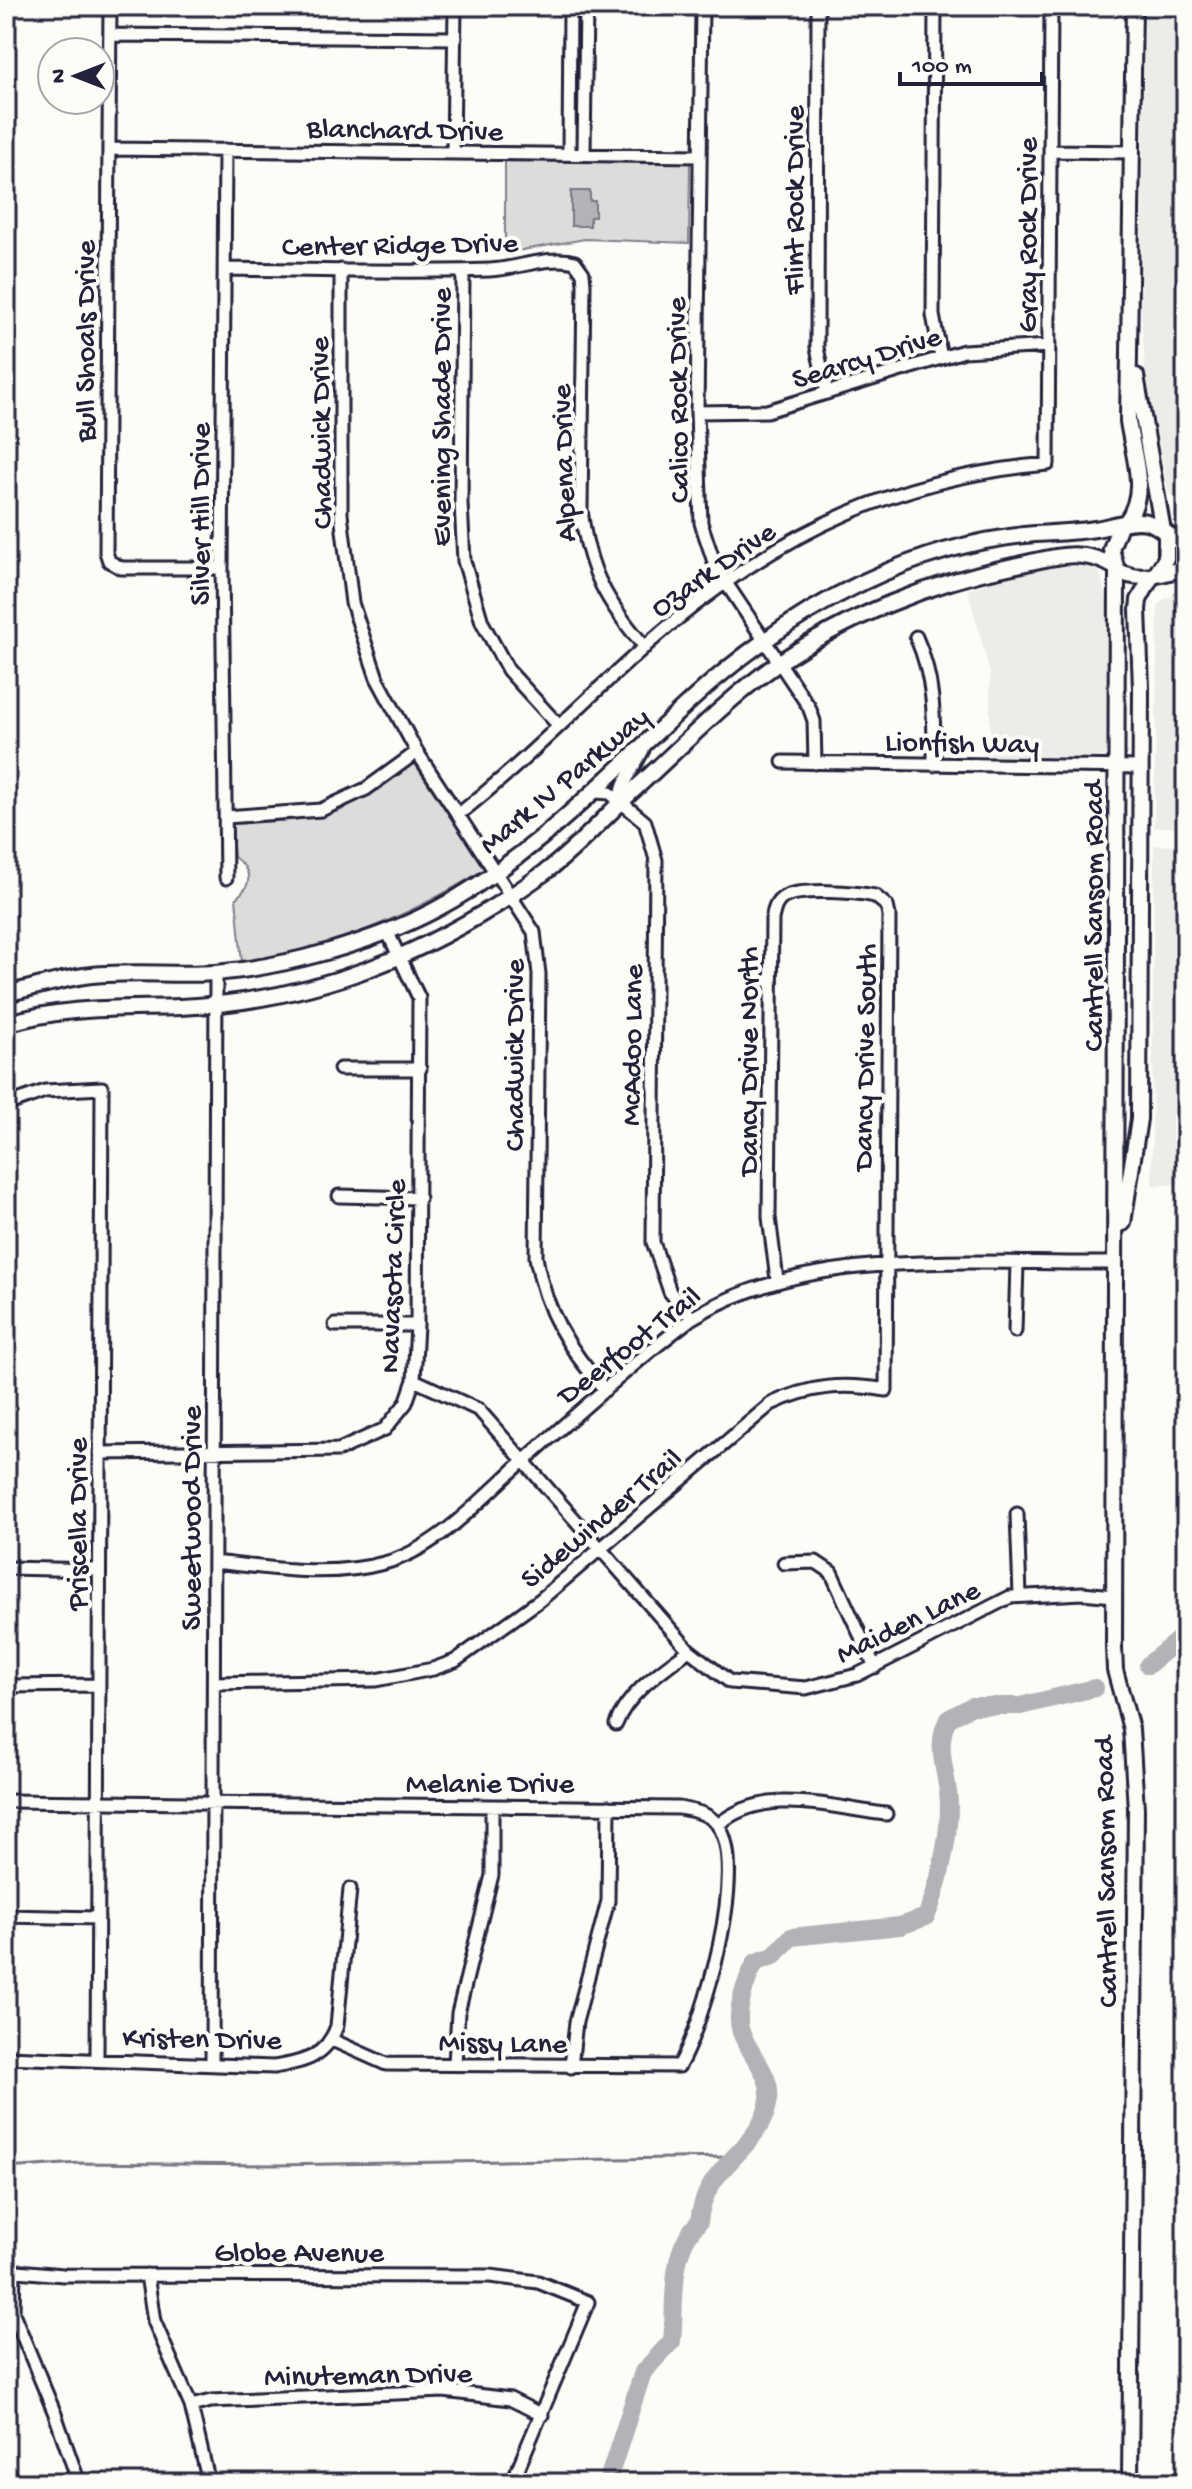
<svg xmlns="http://www.w3.org/2000/svg" width="1192" height="2489" font-family="'Gochi Hand',sans-serif">
<style>
.built{fill:#ecece9}
.green{fill:#dddcdb;stroke:#807f8b;stroke-width:2}
.water{fill:#b2b2b7;stroke:#787885;stroke-width:2}
.lines{fill:none;stroke-linecap:round;stroke-linejoin:round}
.stream{stroke:#787885;stroke-width:3}
.river{stroke:#b2b2b7;stroke-width:18}
.minor-casing{stroke:#22223b;stroke-width:17}
.tertiary-casing{stroke:#22223b;stroke-width:20}
.secondary-casing{stroke:#22223b;stroke-width:20}
.minor{stroke:#fdfcf7;stroke-width:11}
.tertiary{stroke:#fdfcf7;stroke-width:14}
.secondary{stroke:#fdfcf7;stroke-width:14}
.labels{text-anchor:middle;stroke-width:8;stroke-linejoin:round;paint-order:stroke}
.street-label{font-size:30px;fill:#22223b;stroke:#fdfcf7}
</style>
<rect width="100%" height="100%" fill="#fdfcf7"/>
<filter id="ink" filterUnits="userSpaceOnUse"><feTurbulence type="fractalNoise" baseFrequency=".0125" numOctaves="2"/><feDisplacementMap in="SourceGraphic" scale="16" xChannelSelector="R" yChannelSelector="G"/><feConvolveMatrix kernelMatrix="1 2 1 2 8 2 1 2 1" color-interpolation-filters="sRGB"/></filter>
<g filter="url(#ink)">
<path class="built" d="M1145,6H1186V521L1168,490L1145,370L1141,311Z
M1084,566L1099,571L1107,601L1109,625L1106,757L990,758V673L968,590L1000,578L1047,568Z
M1186,592V827H1154L1158,605L1164,599Z
M1154,845L1186,846V1184L1152,1185Z"/>
<path class="green" d="M505,161L690,163L689,243L585,239L505,253Z
M413,761L485,869C401,921 339,944 242,963L236,898C254,884 252,870 234,857L231,824L294,820L340,811Z"/>
<path class="water" d="M571,191H590V201H595V217H590V226H571Z"/>
<g class="lines">
<path class="stream" d="M6,2168L79,2163L276,2165L730,2157"/>
<path class="river" d="M1148,1665L1178,1640L1186,1639
M607,2483L643,2372L672,2341C676,2302 668,2251 699,2222C704,2163 762,2151 769,2099C772,2073 749,2055 741,2032C734,2013 746,1980 756,1962L774,1956L791,1937L900,1926L926,1917C939,1888 949,1838 949,1806C949,1774 933,1749 948,1719L972,1706H1020L1095,1688"/>
<g class="minor-casing">
<path id="minor" d="M110,6L106,552L109,561L121,568H222
M702,6L697,412L701,523L716,568L809,707L814,721L815,763
M818,6L817,348L827,393
M935,6L933,315L941,358
M110,35L455,38
M109,149L700,156
M225,150L222,568L226,878
M1050,151L1132,152
M453,153L455,6
M569,154L570,6
M584,154L586,6
M225,269C313,270 402,273 490,270C516,269 549,255 575,262L583,273L584,284L581,509C588,570 606,602 645,647
M341,270V514L352,603L377,678L417,752L534,932L539,974L536,1257C545,1311 569,1350 605,1390
M463,271L461,503L464,561L482,622L508,670L559,726
M697,412L767,411L964,351L1049,346
M916,637C935,679 934,720 934,765
M783,762L1141,767
M596,792L610,793L645,822L656,860L653,1242L670,1292L692,1318
M619,803L624,784L643,750
M459,814C533,756 598,685 671,624C785,530 900,477 1048,464L1051,6
M226,817L321,810L366,789L417,752
M340,1069H420
M6,1105L45,1091L102,1088L97,2058
M339,1196L419,1198
M335,1325H417
M1015,1331L1017,1264
M414,1380L479,1410L689,1650L730,1682L806,1688L857,1675L1010,1597L1082,1593L1114,1596
M100,1453L339,1450L385,1429L406,1403L414,1380L417,1325L419,998L387,931
M1017,1514L1020,1595
M214,1562C269,1568 329,1578 384,1563C436,1550 481,1499 520,1464C577,1414 632,1364 692,1318C811,1245 979,1265 1115,1263
M784,1563L816,1562L831,1572L875,1667
M6,1568L99,1570
M214,1683L376,1680L433,1669L455,1661L540,1600L771,1404C811,1385 843,1383 886,1390L889,915L887,906L875,896C856,892 801,888 784,897C775,902 774,911 772,919L769,1217L777,1280
M6,1686L99,1685
M616,1724C628,1692 663,1670 689,1650
M6,1801L679,1808C693,1811 707,1812 717,1824C750,1865 703,2025 679,2066L386,2064L332,2040
M718,1825C763,1785 832,1808 886,1814
M6,1916L98,1918
M6,2057L274,2067C304,2062 326,2057 337,2026L350,1889
M212,2063L216,973
M455,2063L458,2013L492,1875V1806
M571,2067L576,2022L608,1901L609,1807
M6,2270L63,2275L490,2276L538,2282L588,2302L512,2483
M14,2271L13,2313L55,2414L79,2483
M147,2275L154,2321L191,2406L209,2483
M191,2406L211,2401L444,2391L510,2399L542,2415"/>
</g>
<g class="tertiary-casing">
<path id="tertiary" d="M1136,376L1163,531
M1126,522C1149,491 1133,457 1128,421L1134,6"/>
</g>
<g class="secondary-casing">
<path id="secondary" d="M1120,525L1111,549L1117,570C1140,584 1162,573 1186,568
M1117,570L1114,1647L1115,1670L1131,1729L1136,1809L1130,2483
M1156,574L1166,558V535
M6,994C32,988 58,980 84,976C128,970 172,976 216,973C285,967 371,943 433,911C542,854 622,760 714,680C805,603 915,544 1035,534C1055,533 1075,532 1095,529C1111,527 1131,518 1147,522C1162,526 1171,540 1186,545
M6,1024C64,1006 120,1009 180,1007C317,1001 433,953 544,873C578,848 605,816 636,788C682,746 726,700 777,664C845,617 933,582 1013,566C1052,558 1080,546 1115,567
M1123,1223L1139,1119L1141,688L1138,610L1139,600L1152,576"/>
</g>
<use href="#minor" class="minor"/>
<use href="#tertiary" class="tertiary"/>
<use href="#secondary" class="secondary"/>
</g>
</g>
<g class="labels">
<g class="street-label">
<text transform="translate(405 128) rotate(1)" y="10">Blanchard Drive</text>
<text transform="translate(793 200) rotate(-90)" y="10">Flint Rock Drive</text>
<text transform="translate(1026 235) rotate(-90)" y="10">Gray Rock Drive</text>
<text transform="translate(400 243) rotate(-1)" y="10">Center Ridge Drive</text>
<text transform="translate(84 341) rotate(-90)" y="10">Bull Shoals Drive</text>
<text transform="translate(866 356) rotate(-17)" y="10">Searcy Drive</text>
<text transform="translate(676 400) rotate(-91)" y="10">Calico Rock Drive</text>
<text transform="translate(440 417) rotate(-90)" y="10">Evening Shade Drive</text>
<text transform="translate(319 433) rotate(-91)" y="10">Chadwick Drive</text>
<text transform="translate(562 463) rotate(-92)" y="10">Alpena Drive</text>
<text transform="translate(199 514) rotate(-90)" y="10">Silver Hill Drive</text>
<text transform="translate(712 568) rotate(-35)" y="10">Ozark Drive</text>
<text transform="translate(962 741) rotate(1)" y="10">Lionfish Way</text>
<text transform="translate(563 779) rotate(-40)" y="10">Mark IV Parkway</text>
<text transform="translate(1092 916) rotate(-90)" y="10">Cantrell Sansom Road</text>
<text transform="translate(630 1045) rotate(-89)" y="10">McAdoo Lane</text>
<text transform="translate(513 1055) rotate(-90)" y="10">Chadwick Drive</text>
<text transform="translate(863 1057) rotate(-89)" y="10">Dancy Drive South</text>
<text transform="translate(747 1061) rotate(-90)" y="10">Dancy Drive North</text>
<text transform="translate(391 1276) rotate(-88)" y="10">Navasota Circle</text>
<text transform="translate(628 1344) rotate(-38)" y="10">Deerfoot Trail</text>
<text transform="translate(600 1517) rotate(-40)" y="10">Sidewinder Trail</text>
<text transform="translate(190 1518) rotate(-90)" y="10">Sweetwood Drive</text>
<text transform="translate(76 1524) rotate(-90)" y="10">Priscella Drive</text>
<text transform="translate(907 1620) rotate(-26)" y="10">Maiden Lane</text>
<text x="490" y="1792">Melanie Drive</text>
<text transform="translate(1104 1872) rotate(-91)" y="10">Cantrell Sansom Road</text>
<text transform="translate(202 2037) rotate(1)" y="10">Kristen Drive</text>
<text transform="translate(503 2041) rotate(1)" y="10">Missy Lane</text>
<text x="299" y="2261">Globe Avenue</text>
<text transform="translate(368 2373) rotate(-1)" y="10">Minuteman Drive</text>
</g>
</g>
<rect width="1192" height="2489" fill="none" stroke="#fdfcf7" stroke-width="32"/>
<rect x="16" y="16" width="1160" height="2457" fill="none" stroke="#22223b" stroke-width="3" filter="url(#ink)"/>
<g transform="translate(76 76) rotate(270)"><circle r="38" fill="#fdfcf7" stroke="#a5a5ac" stroke-width="2"/>
<path d="M0-6L14 30L0 20L-14 30Z" fill="#22223b"/>
<text y="-12" font-size="22" font-weight="bold" text-anchor="middle" fill="#22223b">N</text>
</g>
<path d="M900 72v12h142v-12" fill="none" stroke="#22223b" stroke-width="4"/>
<text x="912" y="72" font-size="24" fill="#22223b" stroke="#fdfcf7" stroke-width="6" paint-order="stroke">100 m</text>
</svg>
